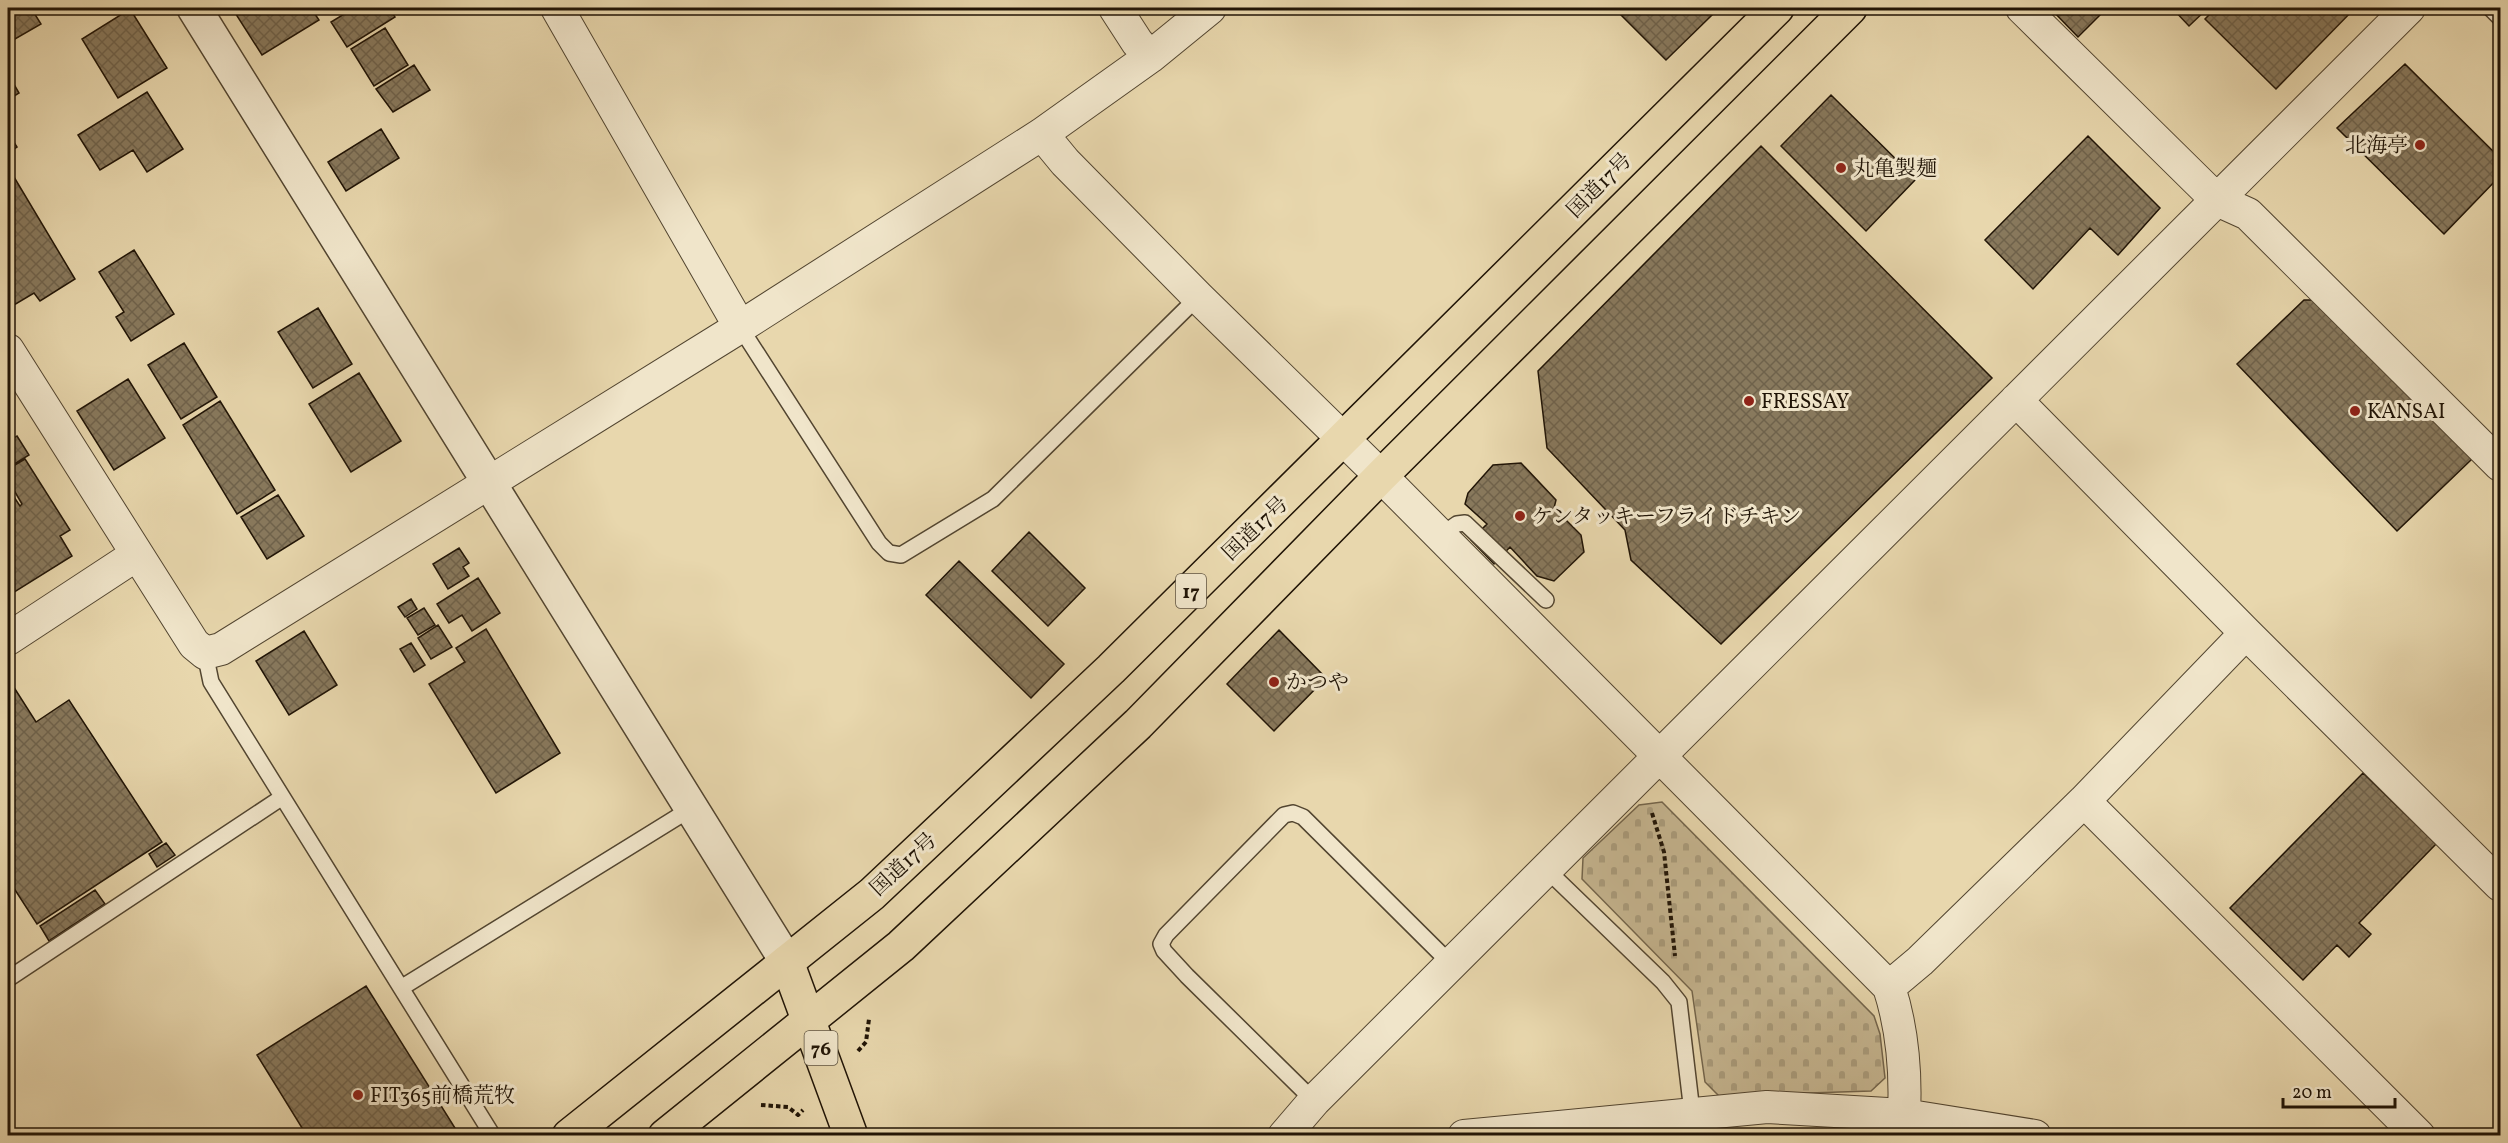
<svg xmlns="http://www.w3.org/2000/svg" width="2508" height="1143" font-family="Vollkorn,'Noto Serif JP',serif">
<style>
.cemetery{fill:url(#cemetery-stones);stroke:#73654c;stroke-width:1.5}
.building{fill:url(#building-cross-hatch);stroke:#201406;stroke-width:1.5}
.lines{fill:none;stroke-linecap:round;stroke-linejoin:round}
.service-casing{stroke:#524530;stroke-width:18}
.minor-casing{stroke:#524530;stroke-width:34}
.tertiary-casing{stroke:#524530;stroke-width:36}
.primary-casing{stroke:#201406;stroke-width:36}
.trunk-casing{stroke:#201406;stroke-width:36}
.path{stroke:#201406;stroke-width:4;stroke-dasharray:4.5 3;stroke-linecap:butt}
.service{stroke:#f0e5ca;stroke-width:15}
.minor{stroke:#f0e5ca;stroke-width:32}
.tertiary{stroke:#f0e5ca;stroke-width:33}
.primary{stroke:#e8d7ad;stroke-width:33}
.trunk{stroke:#e8d7ad;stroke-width:33}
.poi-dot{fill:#8f2418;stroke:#f0e5ca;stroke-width:2}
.labels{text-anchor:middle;stroke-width:6;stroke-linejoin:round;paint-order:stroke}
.shield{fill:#f0e5ca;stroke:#5e5341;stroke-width:1.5}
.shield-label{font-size:20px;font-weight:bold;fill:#201406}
.poi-label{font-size:21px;fill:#201406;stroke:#f0e5ca;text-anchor:start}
.street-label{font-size:21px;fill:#201406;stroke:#f0e5ca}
</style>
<defs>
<pattern id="cemetery-stones" width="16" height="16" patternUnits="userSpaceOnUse" patternTransform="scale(1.5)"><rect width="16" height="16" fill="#c6b691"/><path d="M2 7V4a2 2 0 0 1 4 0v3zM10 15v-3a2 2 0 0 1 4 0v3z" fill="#aa9c7c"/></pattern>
<pattern id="building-cross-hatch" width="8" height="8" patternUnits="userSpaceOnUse" patternTransform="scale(1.5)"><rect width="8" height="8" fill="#88795d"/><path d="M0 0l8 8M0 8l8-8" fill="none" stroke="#6f624b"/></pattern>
</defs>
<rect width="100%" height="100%" fill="#e8d7ad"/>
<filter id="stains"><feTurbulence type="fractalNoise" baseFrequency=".00333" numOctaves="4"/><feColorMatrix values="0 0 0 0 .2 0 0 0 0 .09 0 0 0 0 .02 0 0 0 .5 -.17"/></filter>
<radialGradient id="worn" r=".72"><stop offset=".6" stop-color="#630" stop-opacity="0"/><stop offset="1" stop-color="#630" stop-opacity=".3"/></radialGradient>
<path class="cemetery" d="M1662,802L1874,1016L1880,1034L1885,1078L1871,1091L1719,1096L1705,1082L1692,991L1582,879L1583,858L1639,805Z"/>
<path class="building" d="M8,8H31L41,24L15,39L8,27Z
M232,8H311L319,20L262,55Z
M354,8H389L395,17L347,47L331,22Z
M1614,8H1711L1713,14L1666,60Z
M2050,8H2107L2078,37Z
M2172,8H2208L2189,26Z
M2216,8H2355L2276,89L2205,19Z
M130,9L167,68L118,98L82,39Z
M385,28L408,65L374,86L351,49Z
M2405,64L2500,158V176L2444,234L2337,128Z
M414,65L430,90L393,112L376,89Z
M8,74L19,93L8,100Z
M147,92L183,149L147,172L133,150L100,170L78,135Z
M1831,95L1916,179L1866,231L1781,146Z
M381,129L399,158L346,191L328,162Z
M10,136L17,147L8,153V138Z
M2088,136L2160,208L2118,255L2090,228L2033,289L1985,240Z
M1761,146L1992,378L1721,644L1631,560L1625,530L1547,448L1538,371Z
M8,167L75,279L40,301L34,293L14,305L8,294Z
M134,250L174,314L131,341L116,317L124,312L99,272Z
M2304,300H2319L2472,459L2397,531L2237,364Z
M318,308L352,364L313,388L278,332Z
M184,343L217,397L181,419L148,365Z
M359,373L401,441L351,472L309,404Z
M128,379L165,438L114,470L77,411Z
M220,401L275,490L237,514L183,425Z
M17,436L29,455L8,468V442Z
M25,459L70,530L60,536L72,556L8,596V493L10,491L20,506L22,504L8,480V469Z
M1521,463L1556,500L1554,508L1581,535L1584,552L1554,581L1537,576L1510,547L1494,564L1471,540L1487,524L1465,504L1468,493L1493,465Z
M278,495L304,536L267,559L241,517Z
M1029,532L1085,588L1048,626L992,571Z
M459,548L469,563L463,567L469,576L448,589L433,564Z
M959,561L1064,664L1031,698L926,595Z
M478,578L500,613L472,631L462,615L449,623L437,604Z
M411,599L417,609L405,617L398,607Z
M424,608L435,625L418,635L407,618Z
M438,625L452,647L431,659L418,638Z
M486,629L560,753L496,793L429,684L465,662L456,648Z
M1279,630L1326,678L1274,731L1227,684Z
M304,631L337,685L289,715L256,661Z
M411,643L425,665L414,672L400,649Z
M8,678L36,722L69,700L162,842L37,924L8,879Z
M2363,773L2436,844L2359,923L2371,934L2349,957L2337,945L2303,980L2230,908Z
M166,843L175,855L157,867L149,854Z
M95,890L105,904L49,941L40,926Z
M366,986L460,1136H307L257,1055Z"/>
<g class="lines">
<g class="service-casing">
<path id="service" d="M2490,8L2500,18
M740,327L879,543L889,553L901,555L993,499L1198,297
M1440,536L1457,524L1465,523L1546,600
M205,653L211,682L493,1136
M1547,870L1663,982L1679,1002L1692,1112
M8,979L281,798
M401,988L692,808
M1314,1101L1187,976L1164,951L1161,944L1166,935L1284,815L1293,813L1303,817L1451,964"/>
</g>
<g class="minor-casing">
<path id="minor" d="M557,8L740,327
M1115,8L1137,42L1150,57
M2022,8L2217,200L2248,214L2500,465
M1042,134L1065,162L1198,297L1381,476L1889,987C1902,1027 1906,1073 1904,1115
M8,350L194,644L205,653L221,649L740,327L1042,134L1150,57L1210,8
M2016,400L2246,633L2500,885
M8,639L136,555
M2084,801L2419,1136
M1889,987L1920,961L2084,801L2246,633
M1284,1136L1314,1101L2409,8
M1464,1136L1767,1107L1904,1115L2035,1136"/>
</g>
<g class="tertiary-casing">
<path id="tertiary" d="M194,8L787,962"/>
</g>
<g class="primary-casing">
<path id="primary" d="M787,962L851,1136"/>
</g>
<g class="trunk-casing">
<path id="trunk" d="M569,1136L872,894L1111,669L1777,8
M665,1136L901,946L1138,724L1381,476L1850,8"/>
</g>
<path class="path" d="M1652,813L1664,852L1675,956
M858,1051L866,1042L869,1019
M761,1105L788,1107L798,1115L803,1110"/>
<use href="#service" class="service"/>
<use href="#minor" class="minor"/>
<use href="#tertiary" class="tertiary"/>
<use href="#primary" class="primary"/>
<use href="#trunk" class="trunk"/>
</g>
<g class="poi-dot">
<circle cx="2420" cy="145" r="6"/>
<circle cx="1841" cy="168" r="6"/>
<circle cx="1749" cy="401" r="6"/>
<circle cx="2355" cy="411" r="6"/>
<circle cx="1520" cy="516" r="6"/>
<circle cx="1274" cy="682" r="6"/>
<circle cx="358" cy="1095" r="6"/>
</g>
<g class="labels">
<g class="shield">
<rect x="1176" y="574" width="30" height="34" rx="4.5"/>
<rect x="804.5" y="1031" width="33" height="34" rx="4.5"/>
</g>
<g class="shield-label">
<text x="1191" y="598">17</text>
<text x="821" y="1055">76</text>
</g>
<g class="poi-label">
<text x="2408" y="152" text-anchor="end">北海亭</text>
<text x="1853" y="175">丸亀製麺</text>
<text x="1761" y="408">FRESSAY</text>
<text x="2367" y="418">KANSAI</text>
<text x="1532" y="523">ケンタッキーフライドチキン</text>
<text x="1286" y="689">かつや</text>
<text x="370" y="1102">FIT365前橋荒牧</text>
</g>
<g class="street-label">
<text transform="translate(1599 185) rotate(-45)" y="7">国道17号</text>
<text transform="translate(1255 528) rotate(-44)" y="7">国道17号</text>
<text transform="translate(903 864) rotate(-43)" y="7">国道17号</text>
</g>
</g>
<rect width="2508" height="1143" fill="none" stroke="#e8d7ad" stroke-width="30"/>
<rect x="9" y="9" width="2490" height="1125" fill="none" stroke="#201406" stroke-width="3"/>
<rect x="15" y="15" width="2478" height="1113" fill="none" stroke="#201406" stroke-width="1.5"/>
<path d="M2283 1098v9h112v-9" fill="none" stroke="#201406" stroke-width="3"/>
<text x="2292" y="1098" font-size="18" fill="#201406" stroke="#f0e5ca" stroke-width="4.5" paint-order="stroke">20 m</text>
<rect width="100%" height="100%" filter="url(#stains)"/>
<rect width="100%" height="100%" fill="url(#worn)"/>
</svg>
